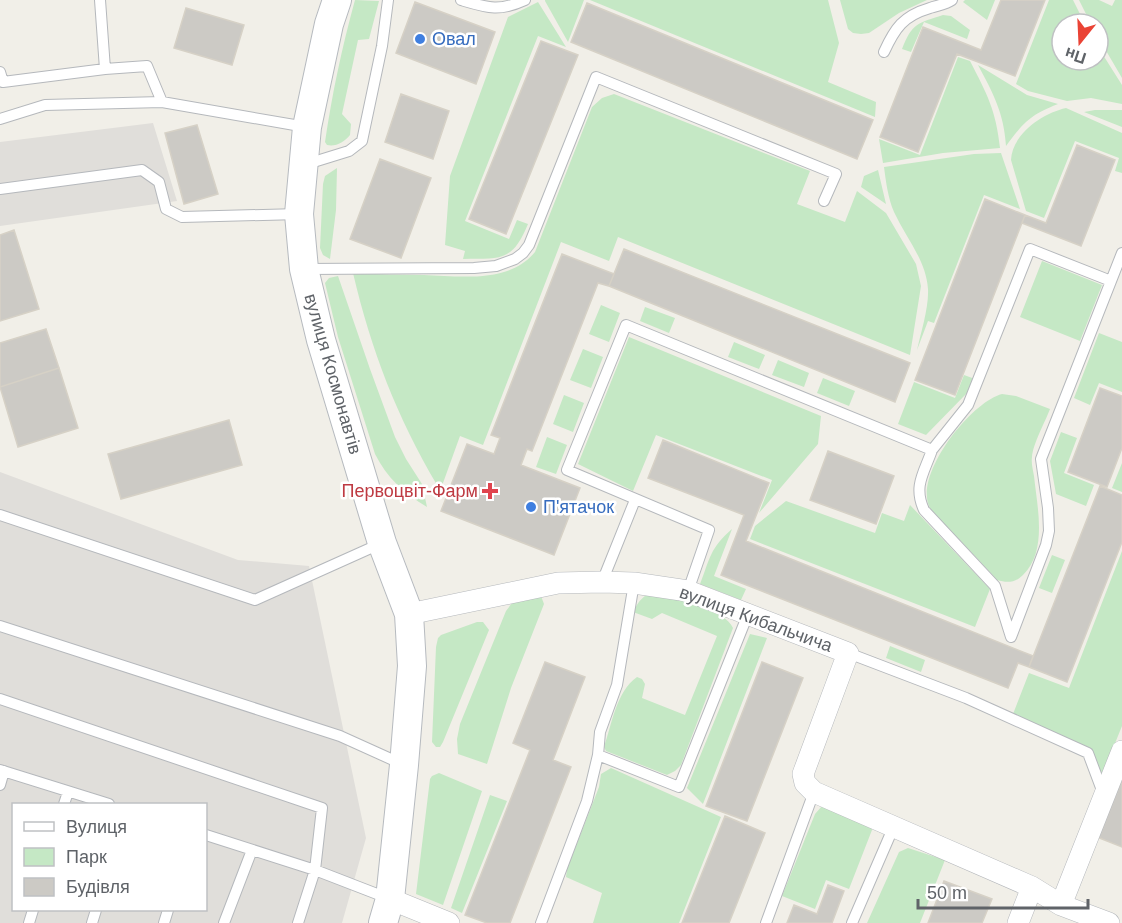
<svg xmlns="http://www.w3.org/2000/svg" width="1122" height="923" font-family="Helvetica,sans-serif">
<style>
.industrial{fill:#e0deda;fill-rule:evenodd}
.green{fill:#c5e8c5}
.building{fill:#cccac5;stroke:#d6d1c6;stroke-width:1.5}
.lines{fill:none;stroke-linecap:round;stroke-linejoin:round}
.lane-casing{stroke:#b5b8bc;stroke-width:12}
.street-casing{stroke:#b5b8bc;stroke-width:22}
.secondary-casing{stroke:#b6babf;stroke-width:30}
.lane{stroke:#fff;stroke-width:10}
.street{stroke:#fff;stroke-width:21}
.secondary{stroke:#fff;stroke-width:28}
.shop-dot{fill:#3f7fe0;stroke:#fff;stroke-width:2}
.health-dot{fill:#e0444e;stroke:#fff;stroke-width:2}
.labels{text-anchor:middle;stroke-width:5;stroke-linejoin:round;paint-order:stroke}
.shop-label{font-size:18px;fill:#366cbe;stroke:#fff;text-anchor:start}
.street-label{font-size:18px;fill:#5f6368;stroke:#fff}
.health-label{font-size:18px;fill:#be3a42;stroke:#fff;text-anchor:end}
</style>
<rect width="100%" height="100%" fill="#f1efe8"/>
<path class="industrial" d="M153,123L177,201L0,226V142Z
M0,472L238,560L309,566L366,838L342,923H0ZM14,804H206V910H14Z"/>
<path class="green" d="M355,0L379,1L369,39L358,40L342,114L351,124L350,135C344,142 336,147 327,145L325,142C332,94 342,47 355,0Z
M545,0H584L568,42L545,1Z
M590,0H828L839,43L828,82L876,102L875,117Z
M840,0H927L899,13L869,33L861,34L853,33L848,29Z
M965,0H995L987,20L963,2Z
M1049,0H1073L1085,24H1062V60H1098V47L1122,85V104L1091,98L1067,101L1028,91L1016,84Z
M1079,0H1099L1112,6L1115,0H1122V78L1098,37V24H1091Z
M538,2L566,47L538,36L465,221L509,239L517,220L528,224C512,263 500,258 463,259L465,251L445,245L450,176L508,17Z
M943,15L951,16L970,30L967,39L924,22L911,52L902,49C912,23 918,23 943,15Z
M958,57L970,61C987,94 996,110 1000,148L943,153L883,163L879,139L920,155Z
M978,65L1027,95L1058,104C1030,115 1024,122 1006,146C1004,113 993,93 978,65Z
M614,94L810,171L797,204L845,222L857,191L886,213L916,264L921,286L910,355L618,237L609,261L561,242L483,445L460,436L443,483L437,485C397,417 371,350 353,273C376,274 400,275 424,275C459,276 509,284 535,252L592,107L602,98Z
M1066,108L1122,133V173L1115,171L1119,158L1075,141L1044,218L1026,211L1011,160C1012,134 1043,113 1066,108Z
M1095,110H1122V127L1084,112Z
M1001,153L1020,209L984,195L934,323L928,321L917,350C921,332 929,307 928,289C926,260 906,238 894,212C888,198 886,182 884,167L974,154Z
M337,168L336,210L330,259L323,255L320,248L323,184L325,176Z
M878,170L886,204L861,187L864,176Z
M1042,261L1102,285L1080,341L1020,317Z
M338,276L370,369L395,437L406,459L422,484L427,507C404,493 387,478 375,454L338,337L325,283L329,278Z
M601,305L620,313L609,342L589,334Z
M645,307L675,318L669,333L640,321Z
M1099,333L1122,342V392L1099,383L1090,405L1074,398Z
M629,337L821,416L818,444L759,513L772,480L656,435L633,491L578,464Z
M734,342L765,355L759,369L728,357Z
M583,349L603,357L591,388L570,380Z
M778,360L809,373L804,387L772,375Z
M964,375L975,379L967,393L926,435L898,424L914,382L955,398Z
M823,378L855,391L849,406L817,393Z
M1002,394L1016,396L1050,409C1045,422 1033,444 1032,457C1031,463 1033,470 1034,476C1037,506 1048,551 1023,575C1015,583 1007,583 997,580C982,563 966,547 950,530C943,523 933,515 929,506C915,473 971,402 1002,394Z
M564,395L584,403L573,432L553,424Z
M1061,432L1077,438L1064,473L1094,485L1086,506L1056,494L1050,461Z
M547,437L567,445L556,474L536,467Z
M1122,463V492L1112,488Z
M786,501L875,533L882,513L904,521L910,505L990,589L975,627L750,539L755,526Z
M732,529L714,576L746,589L741,600L700,584C710,558 710,548 732,529Z
M1122,551V726L1101,778L1090,748L1013,714L1029,673L1069,688Z
M1052,555L1065,560L1052,593L1039,588Z
M656,592C675,599 726,610 733,628L681,765L675,771L667,775L606,751L604,747C612,724 616,692 637,677L642,679L645,684L642,698L685,715L717,636L662,613L652,619L633,612C639,601 643,594 656,592Z
M541,596L544,604L511,688L487,764L458,754L457,739L460,724L506,611L512,603Z
M477,622H483L489,630L443,742L440,747H436L432,742L436,647L438,638L441,635Z
M750,634L767,638L703,804L687,788Z
M890,646L925,660L921,672L886,658Z
M611,768L721,817L679,923H593L602,893L566,877L567,869L599,787L601,774Z
M439,773L482,791L443,905L416,894L430,779L432,776Z
M490,795L507,801L462,913L451,908Z
M822,806L872,825V830L849,889L826,880L815,909L782,896L815,814Z
M908,848L945,860L920,923H867L899,852Z"/>
<path class="building" d="M1001,0H1045L1015,76L957,54L918,152L880,137L923,27L981,50Z
M415,2L495,32L476,84L396,53Z
M587,3L873,120L857,159L571,42Z
M186,8L244,25L232,65L174,48Z
M541,41L578,55L506,234L469,219Z
M401,94L449,111L433,159L385,142Z
M197,125L218,194L184,204L165,133Z
M1077,145L1115,160L1081,246L1022,223L1025,215L1046,223Z
M380,159L431,178L401,258L350,239Z
M985,199L1025,215L955,395L915,380Z
M14,230L39,309L0,321V235Z
M624,249L910,363L895,402L609,286Z
M562,254L614,274L609,286L598,283L532,451L527,449L521,465L580,488L554,555L441,511L467,444L494,454L500,438L491,435Z
M46,329L59,368L0,387V343Z
M59,368L78,428L18,447L0,387Z
M1100,388L1122,396V448L1107,487L1068,472Z
M229,420L242,465L121,499L108,454Z
M663,440L769,483L746,541L1033,656L1029,667L1018,663L1008,688L721,575L744,515L648,478Z
M828,451L894,476L876,524L810,500Z
M1100,486L1122,495V542L1067,682L1029,667Z
M545,662L585,677L553,760L571,767L510,923H487L465,915L530,750L513,743Z
M762,662L803,678L747,821L706,806Z
M1122,777V847L1097,837Z
M725,816L765,833L729,923H682Z
M944,881L992,899L982,923H928Z
M828,885L844,891L832,923H787L794,905L817,914Z"/>
<g class="lines">
<g class="lane-casing">
<path id="lane" d="M100,0L105,69
M461,0C488,8 499,12 525,0
M884,52C895,28 903,16 930,8C938,5 945,5 952,0
M0,72L3,82L105,69L147,66L162,102
M0,119L45,105L162,102L306,127
M307,164L349,151L362,141L382,46L388,0
M0,189L142,170L159,182L166,209L182,217L299,214
M304,269L474,268L496,266L515,259L523,253L529,245L596,77L836,174L824,201
M932,450C924,473 913,486 924,510L995,586L1011,637L1046,545L1049,531L1048,508L1041,459L1122,253
M0,515L255,600L382,543
M602,582L635,500
M634,583L617,685L600,732L598,755L679,787L748,614
M688,591L709,530L567,470L626,325L932,450L968,405L1030,249L1111,281
M0,626L340,736L402,764
M848,653L966,698L1088,753L1103,793
M0,699L322,808L315,870L390,899
M0,770L109,804
M0,785L4,771
M64,804L68,792
M206,835L315,870L298,923
M29,923L33,910
M92,923L96,910
M164,923L168,910
M224,923L252,850
M541,923L587,801L598,755
M766,923L814,792
M852,923L894,826"/>
</g>
<g class="street-casing">
<path id="street" d="M409,614L558,583L602,582L634,583L688,591L848,653L803,774L805,783L814,792L1032,887L1061,905L1109,923
M390,899L449,923
M1061,905L1122,751
M1018,923L1032,887"/>
</g>
<g class="secondary-casing">
<path id="secondary" d="M337,0L329,24L307,127L299,214L304,269L321,340L382,543L409,614L412,666L404,765L390,899L383,923"/>
</g>
<use href="#lane" class="lane"/>
<use href="#street" class="street"/>
<use href="#secondary" class="secondary"/>
</g>
<g class="shop-dot">
<circle cx="420" cy="39" r="6"/>
<circle cx="531" cy="507" r="6"/>
</g>
<path class="health-dot" d="M487 482h6v6h6v6h-6v6h-6v-6h-6v-6h6z"/>
<g class="labels">
<g class="shop-label">
<text x="432" y="45">Овал</text>
<text x="543" y="513">П'ятачок</text>
</g>
<g class="street-label">
<text transform="translate(333 374) rotate(74)" y="6">вулиця Космонавтів</text>
<text transform="translate(756 619) rotate(20)" y="6">вулиця Кибальчича</text>
</g>
<g class="health-label">
<text x="478" y="497">Первоцвіт-Фарм</text>
</g>
</g>
<rect x="12" y="803" width="195" height="108" fill="#ffffff" stroke="#bfc1c3" stroke-width="1.5"/>
<rect x="24" y="822" width="30" height="9" fill="#ffffff" stroke="#bfc1c3" stroke-width="1.5"/>
<text x="66" y="833" font-size="18" fill="#5f6368">Вулиця</text>
<rect x="24" y="848" width="30" height="18" fill="#c5e8c5" stroke="#bfc1c3" stroke-width="1.5"/>
<text x="66" y="863" font-size="18" fill="#5f6368">Парк</text>
<rect x="24" y="878" width="30" height="18" fill="#cccac5" stroke="#bfc1c3" stroke-width="1.5"/>
<text x="66" y="893" font-size="18" fill="#5f6368">Будівля</text>
<g transform="translate(1080 42) rotate(198)"><circle r="28" fill="#ffffff" stroke="#bfc1c3" stroke-width="1.5"/>
<path d="M0-4.5L10 22L0 15L-10 22Z" fill="#ea4335"/>
<text y="-9" font-size="16" font-weight="bold" text-anchor="middle" fill="#5f6368">Пн</text>
</g>
<path d="M918 899v9h170v-9" fill="none" stroke="#5f6368" stroke-width="3"/>
<text x="927" y="899" font-size="18" fill="#5f6368" stroke="#ffffff" stroke-width="4.5" paint-order="stroke">50 m</text>
</svg>
